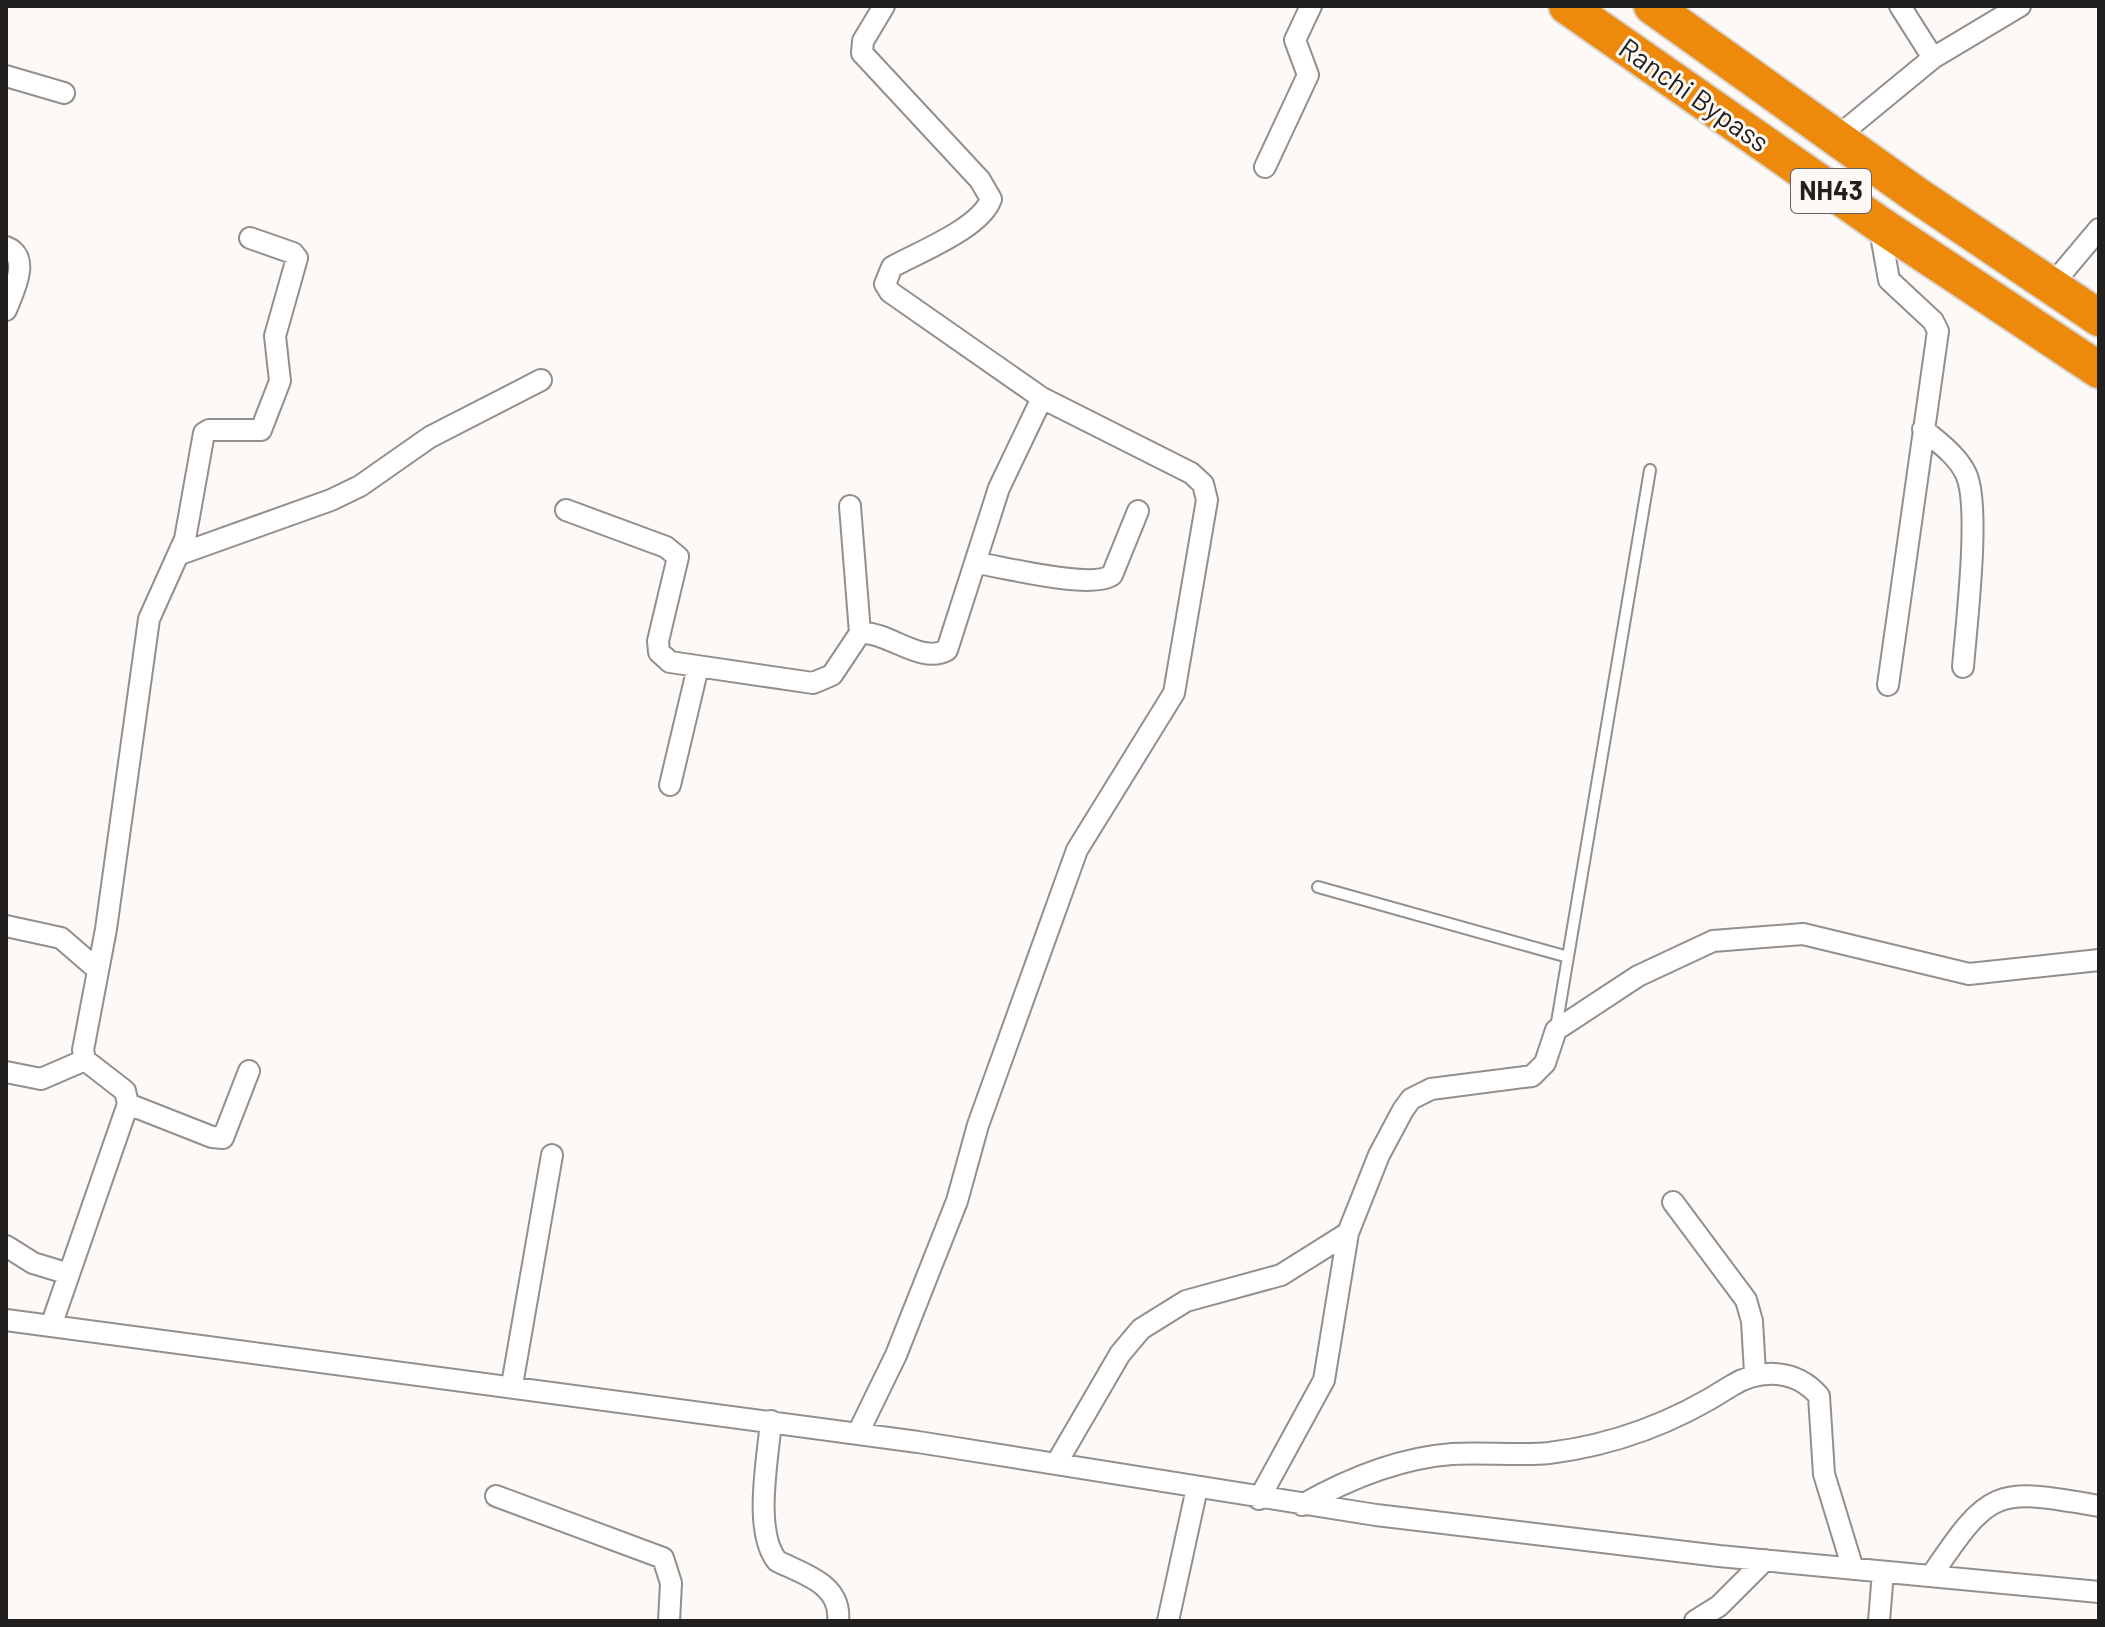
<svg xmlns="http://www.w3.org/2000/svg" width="2105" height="1627" font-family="Barlow,sans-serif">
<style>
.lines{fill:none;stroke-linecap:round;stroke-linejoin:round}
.lane-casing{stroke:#928f8d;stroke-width:14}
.street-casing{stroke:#928f8d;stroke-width:24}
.highway-casing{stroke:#d7d7d7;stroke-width:40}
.lane{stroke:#fff;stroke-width:10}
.street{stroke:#fff;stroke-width:20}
.highway{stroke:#ed8a0b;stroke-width:36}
.labels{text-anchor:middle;stroke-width:6;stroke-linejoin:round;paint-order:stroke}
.shield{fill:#fcf9f7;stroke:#636160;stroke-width:2}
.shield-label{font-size:26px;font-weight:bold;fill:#21201f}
.street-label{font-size:28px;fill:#21201f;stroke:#fcf9f7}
</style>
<rect width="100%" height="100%" fill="#fcf9f7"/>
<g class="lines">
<g class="lane-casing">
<path id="lane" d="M1318,887L1568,957
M1556,1028L1650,470"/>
</g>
<g class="street-casing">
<path id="street" d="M1900,6L1933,58
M6,76L64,93
M1837,137L1933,58L2020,6
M1265,167L1308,75L1295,40L1311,6
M1879,224L1889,280L1933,321L1938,331L1888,685
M6,247C32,257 13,292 6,310
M2051,286L2099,229
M1923,429C1938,442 1957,455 1966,474C1981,506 1966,627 1963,667
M850,506L860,633
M566,510L666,547L678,557L658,641L659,652L670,662L813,683L832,675L860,633C888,631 921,665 947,650L999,488L1042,398L890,292L885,284L892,267C919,252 981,228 991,199L980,180L862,53L863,41L884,6
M180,554L331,500L360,486L430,437L541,380
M977,563C1004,567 1092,590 1112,575L1138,511
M670,785L698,667
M6,926L61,938L98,970
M6,1072L41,1079L85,1060
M128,1104L212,1137L223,1138L249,1071
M1673,1202L1746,1300L1752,1321L1755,1373
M6,1246L33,1263L69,1274
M6,1320L918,1442L1376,1515L1719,1556L2099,1592
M51,1326L128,1104L125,1091L85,1060L83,1050L106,929L149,619L185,539L204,433L209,430H261L280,381L275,336L297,258L293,253L250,238
M512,1385L552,1155
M771,1421C768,1458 753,1531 777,1561C803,1574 842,1584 838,1621
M858,1433L896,1355L957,1201L978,1125L1077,850L1174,693L1207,500L1203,484L1191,473L1042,398
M1056,1464L1120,1354L1141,1329L1186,1301L1281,1275L1348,1233
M496,1496L663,1558L671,1583L669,1621
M1259,1499L1324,1380L1348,1233L1379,1155L1403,1110L1411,1099L1431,1089L1532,1076L1545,1063L1556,1030L1638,976L1713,941L1803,934L1969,974L2099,960
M1302,1505C1348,1479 1398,1458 1452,1454C1484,1452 1517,1456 1549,1453C1614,1445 1677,1421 1731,1386C1760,1368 1796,1369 1819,1396L1824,1474L1853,1569
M1931,1576C1990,1489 1994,1487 2099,1506
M1168,1621L1197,1488
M1695,1621L1719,1606L1765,1560
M1879,1621L1883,1572"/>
</g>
<g class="highway-casing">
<path id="highway" d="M1567,6L1879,224L2099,370
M1652,6L1915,194L2099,318"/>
</g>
<use href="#lane" class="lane"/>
<use href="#street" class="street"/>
<use href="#highway" class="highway"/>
</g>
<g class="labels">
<rect class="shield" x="1791" y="169" width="80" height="44" rx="6"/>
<g class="shield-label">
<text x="1831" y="200">NH43</text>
</g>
<g class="street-label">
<text transform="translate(1694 95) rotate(35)" y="10">Ranchi Bypass</text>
</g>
</g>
<rect width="2105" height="1627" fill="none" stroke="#21201f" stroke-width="16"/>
</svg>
